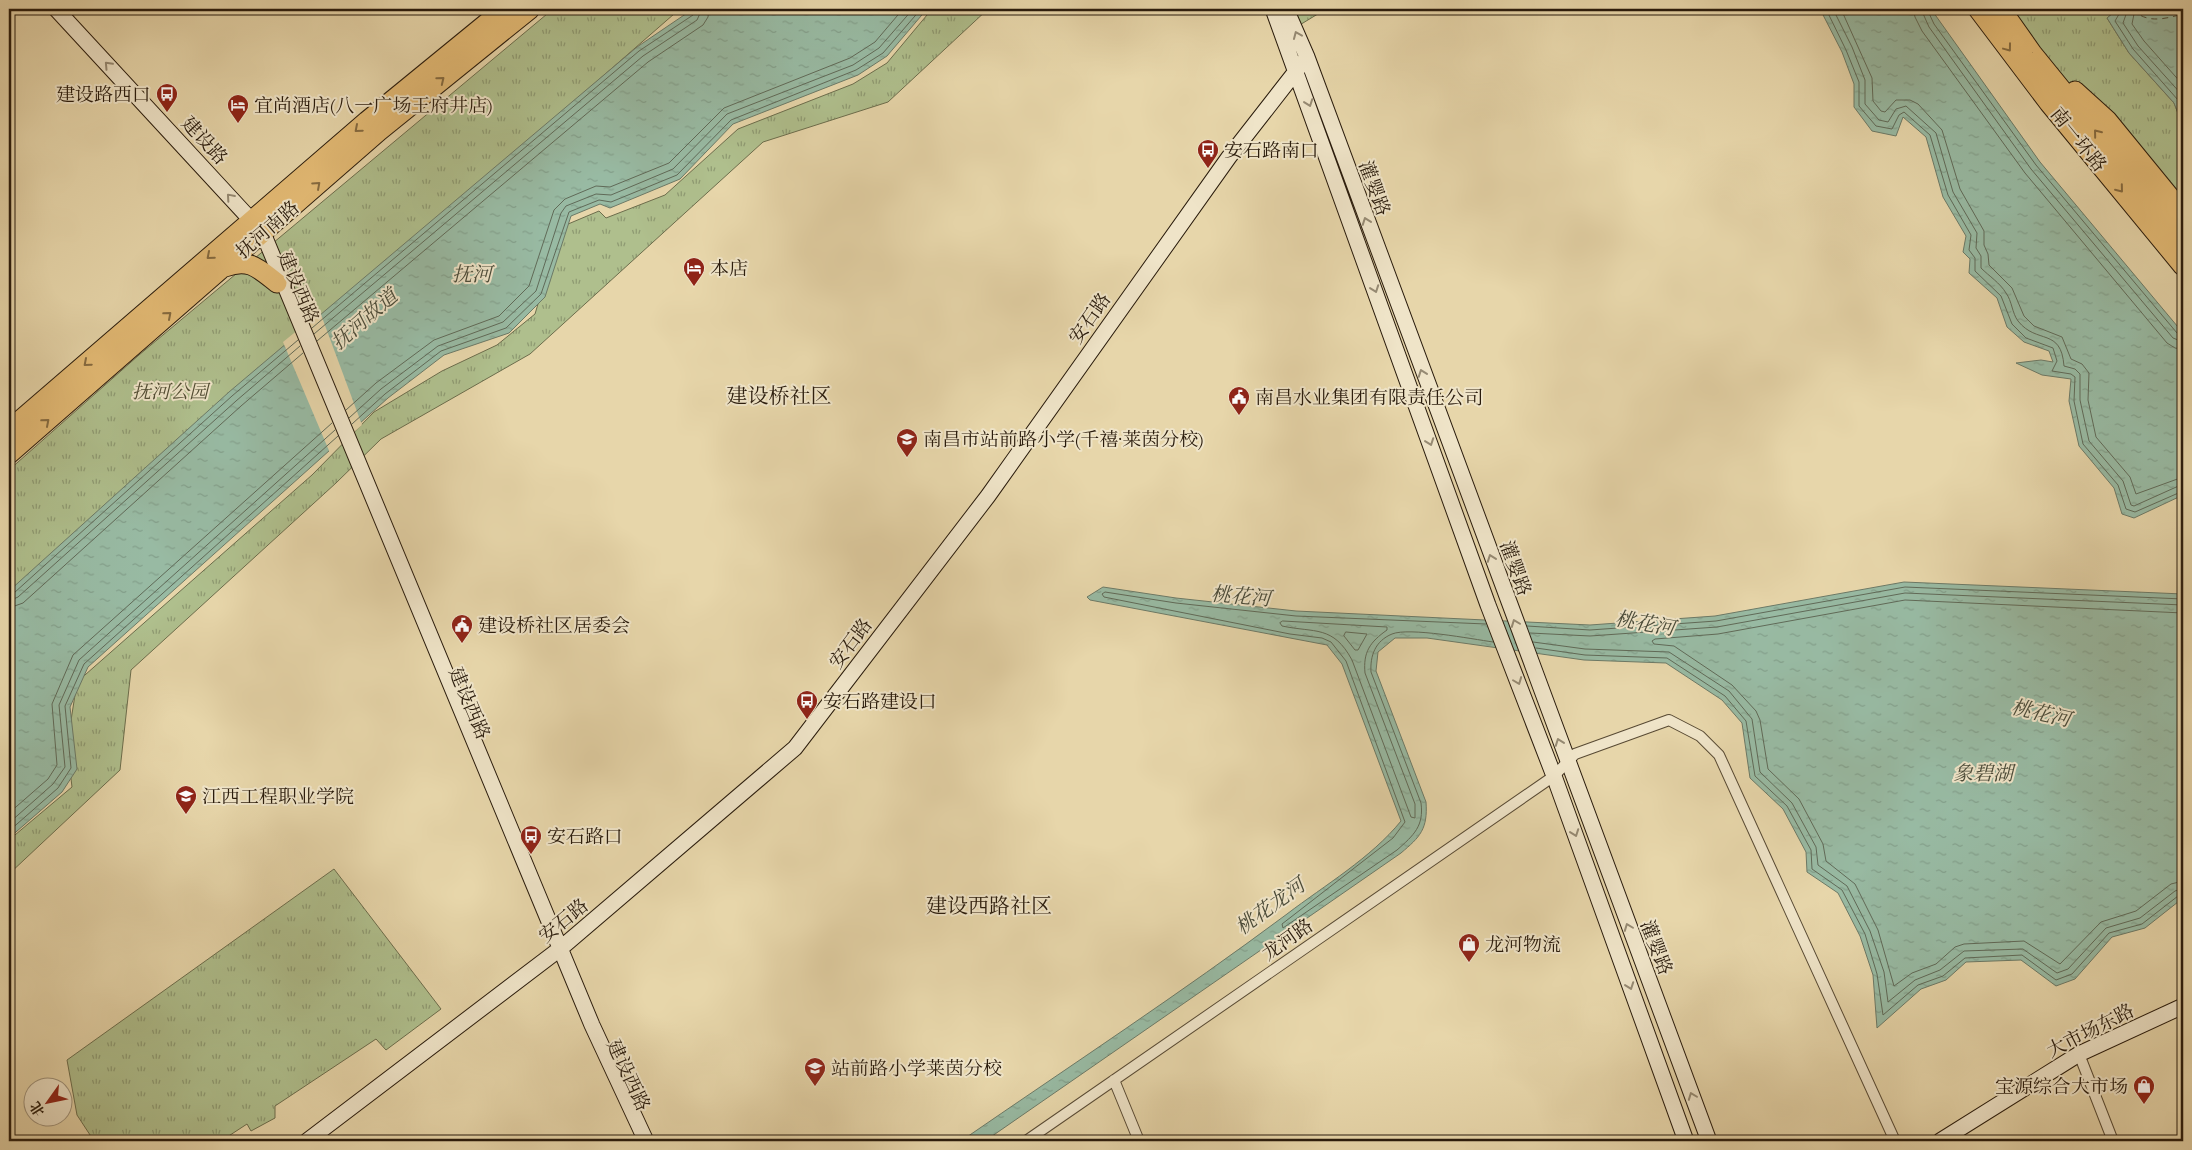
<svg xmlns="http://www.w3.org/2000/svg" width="2192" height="1150" font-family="'IM FELL French Canon','Noto Serif SC',serif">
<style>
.park{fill:url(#park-tufts);stroke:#6c6d4c}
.water{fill:url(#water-ripples);stroke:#6c7a67}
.pier{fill:#e7d6aa}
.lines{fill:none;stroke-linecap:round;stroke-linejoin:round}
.shore{stroke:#606a58;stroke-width:1}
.ferry{stroke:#4a4b39;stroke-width:1;stroke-dasharray:6 5;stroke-linecap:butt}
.street-casing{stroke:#584a34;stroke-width:12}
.secondary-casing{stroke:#291b0c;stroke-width:17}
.highway-casing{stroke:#291b0c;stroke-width:21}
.street{stroke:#efe4c8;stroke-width:10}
.secondary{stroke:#efe4c8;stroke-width:15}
.highway{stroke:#e4bb75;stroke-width:19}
.oneway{stroke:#968a73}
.oneway2{stroke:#866b40}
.labels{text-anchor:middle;stroke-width:4;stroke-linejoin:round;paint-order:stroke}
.poi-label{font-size:19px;fill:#291b0c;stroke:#efe4c8;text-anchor:start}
.street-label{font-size:19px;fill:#291b0c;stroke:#efe4c8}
.park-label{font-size:19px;font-style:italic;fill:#514c33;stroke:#efe4c8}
.water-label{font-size:20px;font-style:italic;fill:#4a4b39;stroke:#efe4c8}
.quarter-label{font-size:21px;fill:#291b0c;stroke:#efe4c8}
</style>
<defs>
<pattern id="park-tufts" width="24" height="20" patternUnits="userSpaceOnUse" patternTransform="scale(1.25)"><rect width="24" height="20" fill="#afbf8d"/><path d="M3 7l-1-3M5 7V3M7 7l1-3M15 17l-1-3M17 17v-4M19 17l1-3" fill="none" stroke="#8e9a72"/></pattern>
<pattern id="water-ripples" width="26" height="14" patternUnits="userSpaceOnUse" patternTransform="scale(1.25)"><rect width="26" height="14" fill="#98baa3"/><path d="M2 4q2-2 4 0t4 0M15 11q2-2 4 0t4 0" fill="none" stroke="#839f8b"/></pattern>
</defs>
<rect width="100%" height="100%" fill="#e7d6aa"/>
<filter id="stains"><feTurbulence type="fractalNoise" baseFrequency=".004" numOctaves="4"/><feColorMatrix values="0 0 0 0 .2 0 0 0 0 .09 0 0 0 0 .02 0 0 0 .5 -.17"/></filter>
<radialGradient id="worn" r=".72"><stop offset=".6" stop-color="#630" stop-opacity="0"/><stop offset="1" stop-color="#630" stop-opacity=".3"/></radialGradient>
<path class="park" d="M553,9H683L674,14L9,595V470L139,355Z
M932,9H988L888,102L763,142L530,354L381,439L336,483L131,670L120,770L9,874V840L72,787L67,746L77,682L312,475L374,412L442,371L497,345L535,314L561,227L599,211L606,218L665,195L738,129L853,84L887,63Z
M1290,9H1326L1298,26Z
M1983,9H2118L2107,18L2129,53L2174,103L2183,126V259Z
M334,869L441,1009L386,1050L376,1039L275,1106V1118L251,1131L247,1124L221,1141H94L77,1115L67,1060Z"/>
<path class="water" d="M693,9H927L887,56L858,75L733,124L680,179L610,208L600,204L571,216L545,297L509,333L444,355L388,398L88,667L70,707L77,769L62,792L9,838V591L229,392L637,47Z
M1820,9H1931L2040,162L2183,333V495L2134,518L2122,514L2114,488L2079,446L2069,401L2071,379L2042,375L2016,363L2041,360L2053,362L2049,351L2024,342L2007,327L1997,298L1969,273L1970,259L1963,252L1966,236L1943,197L1926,137L1903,117L1896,136L1872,131L1854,107V84L1842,52Z
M2118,9H2183V126L2174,103L2129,53L2107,18Z
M1904,582L2183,594V898L2145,928L2112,937L2075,979L2056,986L2021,960L1966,962L1946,980L1921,989L1877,1028L1873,975L1860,936L1838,893L1807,872L1806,852L1783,809L1750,778L1742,723L1722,700L1666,663L1584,660L1427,638H1395L1378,652L1376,671L1426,802C1428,829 1420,837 1401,853L985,1141H961C1070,1066 1181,993 1287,914C1325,885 1371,858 1401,821L1342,664L1327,645L1090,600L1087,597L1103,587L1176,598L1296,611L1590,625L1715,616Z"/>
<path class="pier" d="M320,312L362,425L330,453L283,342Z"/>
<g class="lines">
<path class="shore" d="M1826,9L1846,50L1859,82V106L1876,126L1892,129L1899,115L1904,112L1930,135L1948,195L1971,235L1969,250L1975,258V271L2001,296L2012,324L2026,338L2053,348L2057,361L2052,371L2071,374L2075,377L2074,401L2083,444L2118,485L2126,509L2135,512L2183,491
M1833,9L1852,47L1865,80V104L1879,120L1888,122L1896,109L1906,106L1936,133L1953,192L1977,233L1976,248L1981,256V268C1989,276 2000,283 2006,293C2012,301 2012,313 2018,321C2037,345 2061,327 2064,366L2075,369L2080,374V400L2089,441L2123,481L2131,505L2134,506L2183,484
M1841,9L1872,78L1873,101L1881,111L1885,112L1896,100H1910L1918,104L1942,130L1960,189L1984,231V245L1988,254L1989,265L2012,288L2024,316L2034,326L2062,337L2071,359L2082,364L2089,373L2088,400L2096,437L2130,477L2136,494L2183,477
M1913,9L1915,17L1922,31L2025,173L2167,343L2175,348L2183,349
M1921,9L1929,27L2031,169L2173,338L2183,342
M1927,9L1934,24L2036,165L2177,333L2183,335
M2122,9L2115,21L2133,49L2178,100L2183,112
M2128,9L2123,23L2138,46L2183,96
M2135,9L2132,24L2144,41L2183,85
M312,328L639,51L693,15L695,9
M314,334L643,56L697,20L702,9
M317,341L648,62L703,25L708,17L709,9
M346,410L376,383L434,340L499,316L529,286L554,210L565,199L596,186L610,187L669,163L724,108L850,58L875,42L903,9
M349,418L381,389L438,346L503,322L536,291L561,213L566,206L596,194L611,195L673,169L727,114L853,65L879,48L913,9
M352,424L385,394L441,351L506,328L541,294L569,212L599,200L611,202L677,175L731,120L856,70L883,53L921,9
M9,594L14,593L232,396L298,340
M9,601L18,597L236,401L300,346
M9,608L23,603L241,406L303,353
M2183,613L1905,600L1718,634L1655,639L1652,641L1654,644L1674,646L1732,685L1756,711L1760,720L1768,769L1799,799L1823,844L1826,861L1855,884L1878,930L1894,986L1912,973L1936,964L1955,947L1964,944L2024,941L2060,964L2101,922L2136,911L2171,884L2183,881
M1283,621L1387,627V630C1370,642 1363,652 1365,673L1415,804V818L1411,817L1352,660C1333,625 1315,633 1282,626L1280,623Z
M1486,624L1296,616L1176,603L1105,592L1102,594L1104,597L1290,634L1322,638L1331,642L1346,661L1405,822L1393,838L1282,924L1283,928L1397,850C1414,835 1424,826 1421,803L1371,672C1370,656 1375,641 1392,634C1409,627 1472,639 1493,642
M1527,626L1590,630L1716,621L1905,587L2183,599
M1346,632L1367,634L1358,650H1355L1344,636Z
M1530,633L1590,636L1717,627L1905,593L2183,605
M1533,642L1585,649L1669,652L1729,691L1752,719L1760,772L1792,803L1816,847L1818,865L1847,886L1870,931L1884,972L1888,1002L1915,980L1940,970L1964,951L2023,949L2057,973L2068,969L2106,928L2140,918L2175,891L2183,888
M1536,648L1585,655L1667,658L1725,696L1746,721L1755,776L1787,806L1811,850L1812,869L1842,890L1865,934L1877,974L1883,1015L1918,985L1943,976L1965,958L2022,955L2056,980L2072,974L2109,933L2142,924L2178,896L2183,895
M9,813L48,779L57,765L52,704L73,655L332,423
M9,823L53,784L65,767L59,705L79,660L335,430
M9,831L58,788L71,768L65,706L84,664L338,436"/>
<path class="ferry" d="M2132,9C2147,24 2164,19 2183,14"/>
<g class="street-casing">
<path id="street" d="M2079,1054L2113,1141
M1114,1080L1139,1141
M1026,1141L1554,776L1575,754L1669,720L1700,736L1719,755L1895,1141"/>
</g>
<g class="secondary-casing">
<path id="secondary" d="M56,9L263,233L592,1025L646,1141
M1273,9L1488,605L1554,776L1686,1141
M1286,9L1307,57L1709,1141
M307,1141L561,948L795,748L988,496L1229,157L1307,57
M1940,1141L2079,1054L2183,1006"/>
</g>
<g class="highway-casing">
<path id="highway" d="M1978,9L2049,103L2183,266
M2001,9L2032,53L2183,239
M2075,91L2107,120L2183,213
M225,267C249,258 258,268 277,283
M9,430L367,121L504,9
M9,454L379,131L530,9"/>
</g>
<use href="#street" class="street"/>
<use href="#secondary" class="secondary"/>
<use href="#highway" class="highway"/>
</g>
<defs><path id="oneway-chevron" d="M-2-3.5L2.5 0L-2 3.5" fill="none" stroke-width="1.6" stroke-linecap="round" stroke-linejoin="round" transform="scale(1.25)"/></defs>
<g class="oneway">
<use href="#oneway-chevron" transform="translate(1297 35) rotate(-113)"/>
<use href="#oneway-chevron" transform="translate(108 65) rotate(-133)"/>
<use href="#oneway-chevron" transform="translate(1309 103) rotate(70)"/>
<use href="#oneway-chevron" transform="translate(230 197) rotate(-131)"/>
<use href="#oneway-chevron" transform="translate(1366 221) rotate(-110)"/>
<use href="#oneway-chevron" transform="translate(1375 289) rotate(70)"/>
<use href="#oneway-chevron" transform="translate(1422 373) rotate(-110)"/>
<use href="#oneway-chevron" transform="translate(1430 442) rotate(70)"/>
<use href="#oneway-chevron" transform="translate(1491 558) rotate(-110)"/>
<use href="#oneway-chevron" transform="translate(1515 623) rotate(-111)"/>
<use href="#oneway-chevron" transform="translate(1518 681) rotate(69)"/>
<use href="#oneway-chevron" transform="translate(1559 742) rotate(-110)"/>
<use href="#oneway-chevron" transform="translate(1575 833) rotate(70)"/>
<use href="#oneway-chevron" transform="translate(1628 927) rotate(-111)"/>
<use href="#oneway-chevron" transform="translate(1630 986) rotate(70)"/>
<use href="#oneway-chevron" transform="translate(1692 1096) rotate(-111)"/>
</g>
<g class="oneway2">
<use href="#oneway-chevron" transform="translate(2008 48) rotate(53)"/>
<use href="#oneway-chevron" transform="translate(441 80) rotate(-39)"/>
<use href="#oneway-chevron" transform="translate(358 129) rotate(139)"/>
<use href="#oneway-chevron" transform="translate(2097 133) rotate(-129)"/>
<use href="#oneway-chevron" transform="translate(317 185) rotate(-42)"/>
<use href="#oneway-chevron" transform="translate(2120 189) rotate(51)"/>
<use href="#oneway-chevron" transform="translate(210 256) rotate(139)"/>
<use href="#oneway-chevron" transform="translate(168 315) rotate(-41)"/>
<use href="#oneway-chevron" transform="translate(87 363) rotate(139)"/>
<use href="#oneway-chevron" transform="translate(46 422) rotate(-41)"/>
</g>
<defs>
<g id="bus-pin" transform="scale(1.125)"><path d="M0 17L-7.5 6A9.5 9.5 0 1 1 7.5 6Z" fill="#8f2418" stroke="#efe4c8"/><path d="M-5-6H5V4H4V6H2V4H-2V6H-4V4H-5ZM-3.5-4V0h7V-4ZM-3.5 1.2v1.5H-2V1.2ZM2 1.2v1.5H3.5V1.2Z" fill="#fff"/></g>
<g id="hotel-pin" transform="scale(1.125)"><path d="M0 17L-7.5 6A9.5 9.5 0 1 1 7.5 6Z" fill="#8f2418" stroke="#efe4c8"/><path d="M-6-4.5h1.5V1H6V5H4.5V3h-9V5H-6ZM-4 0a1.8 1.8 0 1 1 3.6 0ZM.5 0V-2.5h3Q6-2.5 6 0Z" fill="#fff"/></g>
<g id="civic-pin" transform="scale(1.125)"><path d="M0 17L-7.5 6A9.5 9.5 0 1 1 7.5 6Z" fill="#8f2418" stroke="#efe4c8"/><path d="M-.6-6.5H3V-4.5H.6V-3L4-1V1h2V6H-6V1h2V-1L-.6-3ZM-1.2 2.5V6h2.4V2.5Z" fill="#fff"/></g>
<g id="school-pin" transform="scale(1.125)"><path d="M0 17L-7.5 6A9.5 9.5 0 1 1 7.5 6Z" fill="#8f2418" stroke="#efe4c8"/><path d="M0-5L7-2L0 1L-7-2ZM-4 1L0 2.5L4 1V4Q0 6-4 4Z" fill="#fff"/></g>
<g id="university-pin" transform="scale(1.125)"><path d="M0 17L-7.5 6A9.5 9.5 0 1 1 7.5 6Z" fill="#8f2418" stroke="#efe4c8"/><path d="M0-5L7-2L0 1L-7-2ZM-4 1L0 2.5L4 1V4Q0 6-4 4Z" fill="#fff"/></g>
<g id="shop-pin" transform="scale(1.125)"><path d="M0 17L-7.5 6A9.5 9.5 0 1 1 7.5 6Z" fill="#8f2418" stroke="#efe4c8"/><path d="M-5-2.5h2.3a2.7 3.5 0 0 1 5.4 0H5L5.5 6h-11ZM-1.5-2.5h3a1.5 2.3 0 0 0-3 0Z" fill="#fff"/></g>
</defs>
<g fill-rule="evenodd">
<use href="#bus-pin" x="167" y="94"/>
<use href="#hotel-pin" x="238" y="105"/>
<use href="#bus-pin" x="1208" y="150"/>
<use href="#hotel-pin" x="694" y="268"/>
<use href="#civic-pin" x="1239" y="397"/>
<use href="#school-pin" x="907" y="439"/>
<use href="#civic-pin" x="462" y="625"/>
<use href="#bus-pin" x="807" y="701"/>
<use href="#university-pin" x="186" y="796"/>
<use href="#bus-pin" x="531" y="836"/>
<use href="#shop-pin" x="1469" y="944"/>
<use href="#school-pin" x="815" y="1068"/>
<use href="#shop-pin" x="2144" y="1086"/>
</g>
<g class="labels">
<g class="poi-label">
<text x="151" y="101" text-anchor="end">建设路西口</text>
<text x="254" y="112">宜尚酒店(八一广场王府井店)</text>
<text x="1224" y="157">安石路南口</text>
<text x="710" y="275">本店</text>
<text x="1255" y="404">南昌水业集团有限责任公司</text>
<text x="923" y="446">南昌市站前路小学(千禧·莱茵分校)</text>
<text x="478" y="632">建设桥社区居委会</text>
<text x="823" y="708">安石路建设口</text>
<text x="202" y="803">江西工程职业学院</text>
<text x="547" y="843">安石路口</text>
<text x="1485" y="951">龙河物流</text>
<text x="831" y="1075">站前路小学莱茵分校</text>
<text x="2128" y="1093" text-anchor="end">宝源综合大市场</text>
</g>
<g class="street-label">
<text transform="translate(2079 139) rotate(51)" y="7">南一环路</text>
<text transform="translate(205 140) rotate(47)" y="7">建设路</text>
<text transform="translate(1375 188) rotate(70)" y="7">灌婴路</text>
<text transform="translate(267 229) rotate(-41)" y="7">抚河南路</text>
<text transform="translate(299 287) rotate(67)" y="7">建设西路</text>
<text transform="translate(1089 318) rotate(-55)" y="7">安石路</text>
<text transform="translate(1516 568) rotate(70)" y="7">灌婴路</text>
<text transform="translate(850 643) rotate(-53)" y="7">安石路</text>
<text transform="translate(470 703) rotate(67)" y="7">建设西路</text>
<text transform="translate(563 920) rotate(-39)" y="7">安石路</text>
<text transform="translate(1287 939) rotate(-35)" y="7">龙河路</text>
<text transform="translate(1657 947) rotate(69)" y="7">灌婴路</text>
<text transform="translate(2090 1030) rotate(-27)" y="7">大市场东路</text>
<text transform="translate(629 1075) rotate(65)" y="7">建设西路</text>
</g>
<g class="park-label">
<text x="170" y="398">抚河公园</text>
</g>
<g class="water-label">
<text x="472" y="281">抚河</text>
<text transform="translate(364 319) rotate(-41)" y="7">抚河故道</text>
<text transform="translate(1241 596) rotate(5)" y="7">桃花河</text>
<text transform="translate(1645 623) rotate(10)" y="7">桃花河</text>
<text transform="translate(2041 713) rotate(13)" y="7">桃花河</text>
<text x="1983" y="780">象碧湖</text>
<text transform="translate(1270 906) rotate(-36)" y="7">桃花龙河</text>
</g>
<g class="quarter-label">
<text x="779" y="403">建设桥社区</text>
<text x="989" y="913">建设西路社区</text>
</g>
</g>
<rect width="2192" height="1150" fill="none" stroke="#e7d6aa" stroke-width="30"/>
<rect x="10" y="10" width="2172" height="1130" fill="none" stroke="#291b0c" stroke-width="2.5"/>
<rect x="15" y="15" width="2162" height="1120" fill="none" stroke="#291b0c"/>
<g transform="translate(48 1102) rotate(237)"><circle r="24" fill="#efe4c8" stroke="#a0947d"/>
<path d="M0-4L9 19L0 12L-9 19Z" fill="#8f2418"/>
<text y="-8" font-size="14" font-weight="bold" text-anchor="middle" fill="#291b0c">北</text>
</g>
<rect width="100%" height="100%" filter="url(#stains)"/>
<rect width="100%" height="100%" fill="url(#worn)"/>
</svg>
